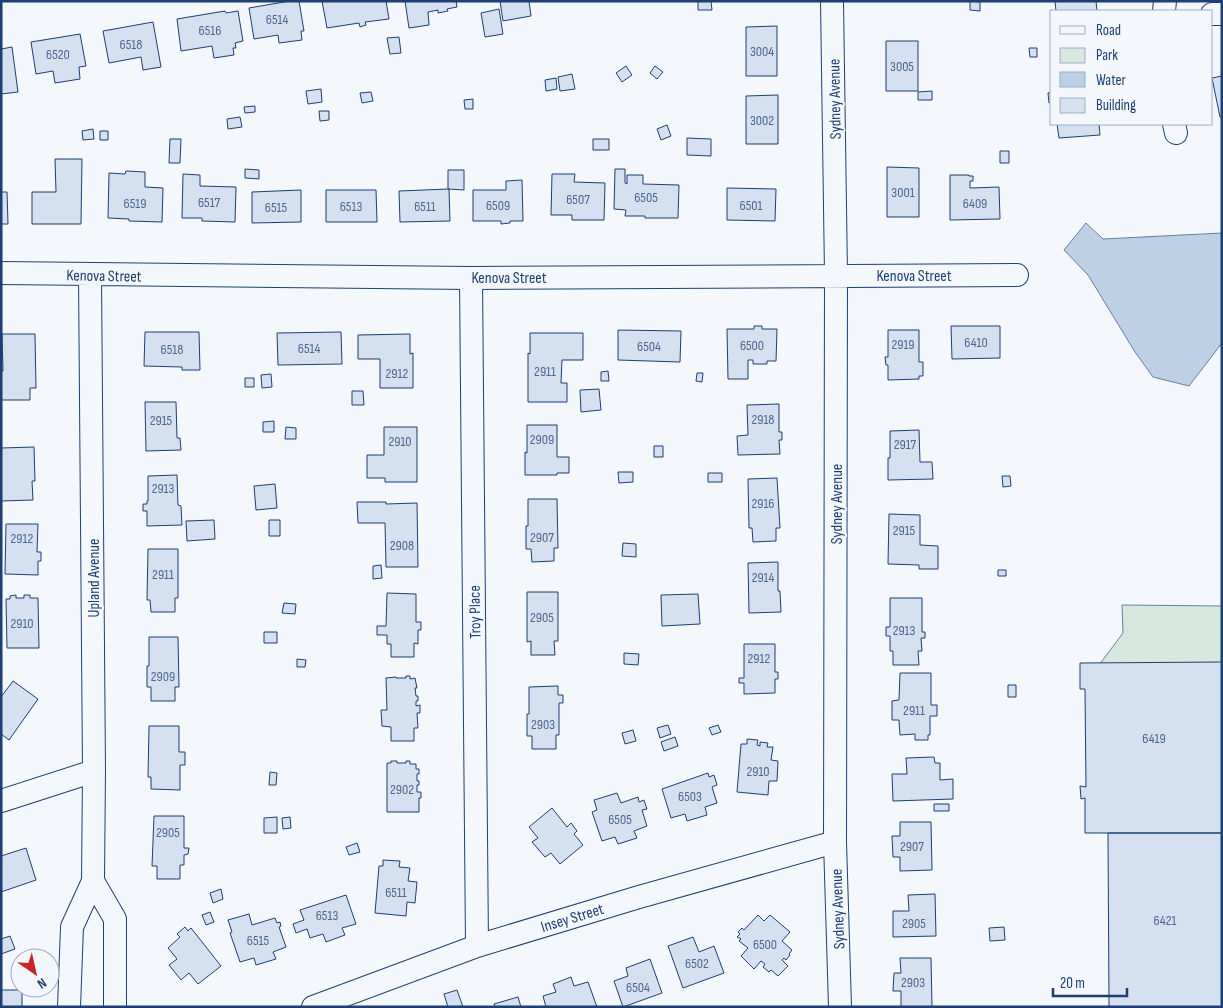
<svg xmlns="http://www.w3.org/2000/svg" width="1223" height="1008" font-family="'Sofia Sans Condensed',sans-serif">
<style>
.green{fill:#d7e8df;stroke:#687fa3}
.water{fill:#bed0e5;stroke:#687fa3}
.building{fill:#d5e0f0;stroke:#1d3f73}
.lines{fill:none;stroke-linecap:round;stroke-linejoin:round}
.minor-casing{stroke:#1d3f73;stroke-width:24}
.minor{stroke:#f4f7fb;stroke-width:22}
.labels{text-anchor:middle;stroke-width:4;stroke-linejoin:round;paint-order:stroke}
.number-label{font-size:14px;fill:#4b6792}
.street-label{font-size:16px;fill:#1d3f73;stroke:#f4f7fb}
</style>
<rect width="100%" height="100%" fill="#f4f7fb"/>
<path class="green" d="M1122,605L1222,606V664L1099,665L1123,633Z"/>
<path class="water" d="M1086,223L1103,239L1222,233V343L1189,386L1153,377L1135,352L1088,275L1064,250Z"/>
<path class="building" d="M290,1H299L304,31H301L302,40L279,43L278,35L254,39L249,8Z
M322,1H386L389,19L365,22L366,25L360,27L359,23L327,28Z
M405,1H456L457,7L447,9L448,11L438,13V10L428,12L429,25L409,28Z
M500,1H529L531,16L503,21Z
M698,1H711L712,10H698Z
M970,1L980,2V11L970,10Z
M1055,1H1096L1097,11H1056Z
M499,9L503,34L485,37L481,13Z
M225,11L226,13L238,11L243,41L235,43L236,48H233L234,55L214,58L212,46L181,51L177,19Z
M153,22L161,67L143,70L141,57L109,63L103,31Z
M777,26V76H746V27Z
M80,34L86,66L79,67L80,79L55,83L53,71L36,74L31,42Z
M399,37L401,53L390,54L387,38Z
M886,41H918V91H886Z
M12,47L18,92L1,94V49Z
M1029,48H1037V57H1030Z
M626,66L632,75L622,82L616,73Z
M655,66L663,72L657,79L650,73Z
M572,74L575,89L560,91L558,77Z
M1222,76V117H1220L1212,78Z
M556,78L557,89L546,91L545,80Z
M321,89L322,102L308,104L306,91Z
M932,91V100H918V92Z
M371,92L373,101L362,103L360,93Z
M1052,92V102L1049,103L1048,93Z
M778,95V144H746V96Z
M473,99V109H465L464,100Z
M255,106V112L245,113L244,107Z
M319,111H329V120L320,121Z
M240,117L242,127L228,129L227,119Z
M1057,124H1099L1100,135L1059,138Z
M667,125L671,136L661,140L657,129Z
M93,129L94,139L83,140L82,131Z
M100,131H108V140H100Z
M687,138L711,139V156L687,155Z
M170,139H181L180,163H169Z
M593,139H609V150H593Z
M1000,151H1009V163H1000Z
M55,159H82L81,224H32V192H56Z
M887,167L919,168V217H887Z
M245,169L259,170V179L245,178Z
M615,169H625V183L627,184V175H643V184L679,185L678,218H645V216H625L626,210L614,209Z
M448,170H464V190L448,189Z
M126,171L145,172V187L163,188L162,222L129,221V219L108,218L109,173L125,174Z
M183,174L200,175V186L236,187L235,222L202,221V218H182Z
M552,174H575L574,182L605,183L604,220H572V215H551Z
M950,175H969V176H973V181H970V188L999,187L1000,219L950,220Z
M522,180L523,221H510V223L501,224V221H473V190H506V181Z
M727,188L776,189L775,221L727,220Z
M449,189L450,221L400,222L399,191Z
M301,190V222L252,223V192Z
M326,190H376L377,222H326Z
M1,192H7L8,224H1Z
M754,326H762V329H777L776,361H767V364H753V360H748V379H728L727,329H754Z
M951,326H1000V358L952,359Z
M618,330L681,331L680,362L618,360Z
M888,330H919V362H923V376H919V379L888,380V365H886L885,357H888Z
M145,332H199L200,370H182V367L144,366Z
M341,332L342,364L278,365L277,333Z
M530,333H583V360H562L561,383H567V402H528V353L530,354Z
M2,334H35L36,388H30V400H1V371H3Z
M410,334V354L413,353V388H380V359H358V335Z
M608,371L609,381H601V372Z
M697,373H703L702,382L696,381Z
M271,374L272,387L262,388L261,375Z
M245,378H254V387H245Z
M599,389L601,410L581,412L580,390Z
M352,391H363L364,405H352Z
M145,402H176L177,438H180L181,450L146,451Z
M779,404V432H782V440H779L780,454L738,455L737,436L748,435L747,405Z
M274,421V432H263V422Z
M527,425H557V457H569V473H557V475H525V452L527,453Z
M286,427L296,428V439H285Z
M384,427H417V482H385V478H367V455H384Z
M919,430L920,462H932L933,479L888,480V458H890V431Z
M654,446H663V457H654Z
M34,447L35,481H32L33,500L1,501V448Z
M618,472H633V482L619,483Z
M708,473H722V482H708Z
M177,475L178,505L181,506L182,525L147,526V511H143V504H147V501H148V476Z
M1002,476H1010L1011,486L1003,487Z
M777,478L780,528H776V541L753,542L752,528H749L748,479Z
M275,484L277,508L256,510L254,486Z
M528,499H557L558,548H554V561L532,562L531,549H526V526H528Z
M357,502H386V504L417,503L418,567H386L385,523H358Z
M889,514L920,515V545L938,546V569H919V565L888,564Z
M214,520L215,539L187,541L186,521Z
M269,520H280V536H269Z
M6,524H38L37,552H41V561H38V575L5,574Z
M623,543L636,544V557L622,556Z
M148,549H178V598H175V612H151L150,600H147Z
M778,562V591H780L781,612L749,613L748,563Z
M381,565L382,578L373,579V566Z
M998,570H1006V576H998Z
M527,592H558V641H554L555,655H531V641L527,642Z
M387,593L416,594V622H421V630H418V644L414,643V657H391V644H387V635H377V626H386Z
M698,594L700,624L662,626L661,595Z
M16,595V598H24V595H30V598H38L39,648H7L6,599H10V596Z
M890,598H922V632H925V638H921L922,651H918L919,665H893V651H890V636H886V627H890Z
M284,603L296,604L295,614L282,613Z
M264,632H277V643H264Z
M149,637H178L179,687H175V701H151V687H147V666H149Z
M744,644H775V672H778V679H775V693L744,694V683H739V678H744Z
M624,653L639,654L638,665L624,664Z
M297,659L306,660L305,667H297Z
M1222,662V833H1085V798L1081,799L1080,786L1086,787L1085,689H1080V663Z
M900,673H931V705H937V716H930V735H928V740H915V734L900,735L899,720H892V701L899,700Z
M406,676H410V679L415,678L417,688H415L416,696H418V701H416V706L420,705V713H417L418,728H414V741H391V727L382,726L381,710H387L386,678L396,677V678H406Z
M13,681L38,699L9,740L1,734V697Z
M1008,685H1016V697H1008Z
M558,686V695H563V703H559V735H556V749H532V736H527V714H529V687Z
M668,725L671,734L660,738L657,728Z
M718,725L721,732L712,735L709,728Z
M149,726H179V752H185V765H180V790L151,789V777H148Z
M633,730L636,741L625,744L622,733Z
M675,737L678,746L664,751L661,742Z
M747,739L758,740L757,745L760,746V742L768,743L767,747H773L771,760L778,761L777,781H769L768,795L737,792L741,744H747Z
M934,757L935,763H940V780L953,779V799L893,801L892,774H907L906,758Z
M391,761H397V763H406V761H410V764H416V769H419V774H417V781H419V785H417V792H421V798H419V812H387V763H391Z
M270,772L277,773L276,785H269Z
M708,773L709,777L714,775L717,785L712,787L717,803L705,807L707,815L687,821L685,814L671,818L662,789Z
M617,793L621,803L638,797L639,802L644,800L647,809L642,810L647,826L634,831L637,838L618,844L615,837L602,841L592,812L597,810L594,800Z
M934,804H949V811H934Z
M552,808L567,827L571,823L577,831L574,834L583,845L560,864L551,853L545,857L532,842L538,838L529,827Z
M154,816H184V848H189L188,854L184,855V865H180V879H157V866H152Z
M277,817V833H264V818Z
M290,817L291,828L283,829L282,818Z
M900,822H931L932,870L900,871V857H893L892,836H900Z
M1108,833H1222V1007H1109Z
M357,843L360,852L349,855L346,847Z
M26,848L36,880L1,892V856Z
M383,860L400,861L399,867L410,868L408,881L417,882L415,903L407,902L406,916L375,913L379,866H383Z
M221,889L223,899L213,903L210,893Z
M935,894L936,936L893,937V911H909L908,895Z
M346,895L356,924L342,928L345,935L326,942L323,934L310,938L307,929L296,933L293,924L304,920L300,910Z
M210,912L214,922L206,925L202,915Z
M249,914L252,925L275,918L277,923L280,922L281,926L279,927L286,947L273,952L276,959L256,965L254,958L240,962L230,933L232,932L228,920Z
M758,915L764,921L770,915L790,932L782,941L792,950L789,954L790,955L786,960L784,958L782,960L788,966L778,976L771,970L769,972L763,967L765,964L761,961L754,969L741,956L748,948L739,941L741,939L737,937L740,934L738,932L742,928L744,930Z
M185,927L188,931L191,928L221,966L198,984L189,973L181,980L169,965L177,959L168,948L180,937L177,934Z
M1004,927L1005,940L990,941L989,928Z
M10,936L15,949L1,954V939Z
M693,937L699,952L714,946L724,973L683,988L668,946Z
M900,958H931L932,1007H901V991H893L894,973H901Z
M650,959L662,993L623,1007L614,981L628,976L626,968Z
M571,977L574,986L588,982L597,1007H546L543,996L556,992L553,984Z
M1,990H22V1007H1Z
M457,990L463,1007H448L444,994Z
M518,997L521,1007H495L494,1004Z"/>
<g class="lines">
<g class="minor-casing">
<path id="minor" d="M832,1L836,275L835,842L840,1007
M1164,11L1165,1
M1212,14H1222
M1174,124L1176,133
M1,273L471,278L1017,275
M471,278L477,946
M1,801L94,771
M93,881L115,919V1007
M69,1007L72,927L93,881L94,771L90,275
M313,1007L477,946L639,897L835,842"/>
</g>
<use href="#minor" class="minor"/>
</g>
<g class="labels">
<g class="number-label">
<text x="277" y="24">6514</text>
<text x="210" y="35">6516</text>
<text x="131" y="49">6518</text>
<text x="762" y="56">3004</text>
<text x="58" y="59">6520</text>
<text x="902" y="71">3005</text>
<text x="762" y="125">3002</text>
<text x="903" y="197">3001</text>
<text x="646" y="202">6505</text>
<text x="578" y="204">6507</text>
<text x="209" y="207">6517</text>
<text x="135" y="208">6519</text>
<text x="975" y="208">6409</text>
<text x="498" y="210">6509</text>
<text x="751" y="210">6501</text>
<text x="351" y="211">6513</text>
<text x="425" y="211">6511</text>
<text x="276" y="212">6515</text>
<text x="976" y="347">6410</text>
<text x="903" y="349">2919</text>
<text x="752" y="350">6500</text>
<text x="649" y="351">6504</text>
<text x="309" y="353">6514</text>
<text x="172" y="354">6518</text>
<text x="545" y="376">2911</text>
<text x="397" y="378">2912</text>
<text x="763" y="424">2918</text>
<text x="161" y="425">2915</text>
<text x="542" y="444">2909</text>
<text x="400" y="446">2910</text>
<text x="905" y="449">2917</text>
<text x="163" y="493">2913</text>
<text x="763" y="508">2916</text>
<text x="904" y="535">2915</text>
<text x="542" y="542">2907</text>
<text x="22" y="543">2912</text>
<text x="402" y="550">2908</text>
<text x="163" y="579">2911</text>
<text x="763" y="582">2914</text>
<text x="542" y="622">2905</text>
<text x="22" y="628">2910</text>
<text x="904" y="635">2913</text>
<text x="759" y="663">2912</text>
<text x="163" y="681">2909</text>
<text x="914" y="715">2911</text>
<text x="543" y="729">2903</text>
<text x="1154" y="743">6419</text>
<text x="758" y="776">2910</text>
<text x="402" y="794">2902</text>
<text x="690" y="801">6503</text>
<text x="620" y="824">6505</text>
<text x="168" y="837">2905</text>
<text x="912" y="851">2907</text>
<text x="396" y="897">6511</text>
<text x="327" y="920">6513</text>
<text x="1165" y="925">6421</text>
<text x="914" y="928">2905</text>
<text x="258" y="945">6515</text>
<text x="765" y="949">6500</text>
<text x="697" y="968">6502</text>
<text x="913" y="987">2903</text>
<text x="638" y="992">6504</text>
</g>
<g class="street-label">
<text transform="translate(834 99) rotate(-91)" y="6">Sydney Avenue</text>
<text transform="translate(104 275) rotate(1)" y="6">Kenova Street</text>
<text x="914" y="281">Kenova Street</text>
<text x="509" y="283">Kenova Street</text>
<text transform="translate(836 504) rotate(-90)" y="6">Sydney Avenue</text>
<text transform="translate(93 578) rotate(-90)" y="6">Upland Avenue</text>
<text transform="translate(474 612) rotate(-91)" y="6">Troy Place</text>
<text transform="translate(837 909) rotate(-92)" y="6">Sydney Avenue</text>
<text transform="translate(572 917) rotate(-17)" y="6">Insey Street</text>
</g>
</g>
<rect width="1223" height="1008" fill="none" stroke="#1d3f73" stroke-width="5"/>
<rect x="1050" y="10" width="162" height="115" fill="#f4f7fb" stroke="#9eadc5"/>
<rect x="1060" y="26" width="25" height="8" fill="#f4f7fb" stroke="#9eadc5"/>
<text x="1096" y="35" font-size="15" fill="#1d3f73">Road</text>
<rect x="1060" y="48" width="25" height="15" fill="#d7e8df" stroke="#9eadc5"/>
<text x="1096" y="60" font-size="15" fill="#1d3f73">Park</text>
<rect x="1060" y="72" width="25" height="15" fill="#bed0e5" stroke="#9eadc5"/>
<text x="1096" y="85" font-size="15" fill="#1d3f73">Water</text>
<rect x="1060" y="98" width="25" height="15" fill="#d5e0f0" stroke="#9eadc5"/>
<text x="1096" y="110" font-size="15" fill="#1d3f73">Building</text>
<g transform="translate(35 973) rotate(146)"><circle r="24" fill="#f4f7fb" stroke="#9eadc5"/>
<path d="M0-4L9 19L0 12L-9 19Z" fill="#c62828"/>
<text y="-8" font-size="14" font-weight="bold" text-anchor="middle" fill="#1d3f73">N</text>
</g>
<path d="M1053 988v8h74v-8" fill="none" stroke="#1d3f73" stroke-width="2.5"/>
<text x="1060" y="988" font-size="15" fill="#1d3f73" stroke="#f4f7fb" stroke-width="4" paint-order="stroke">20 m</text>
</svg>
